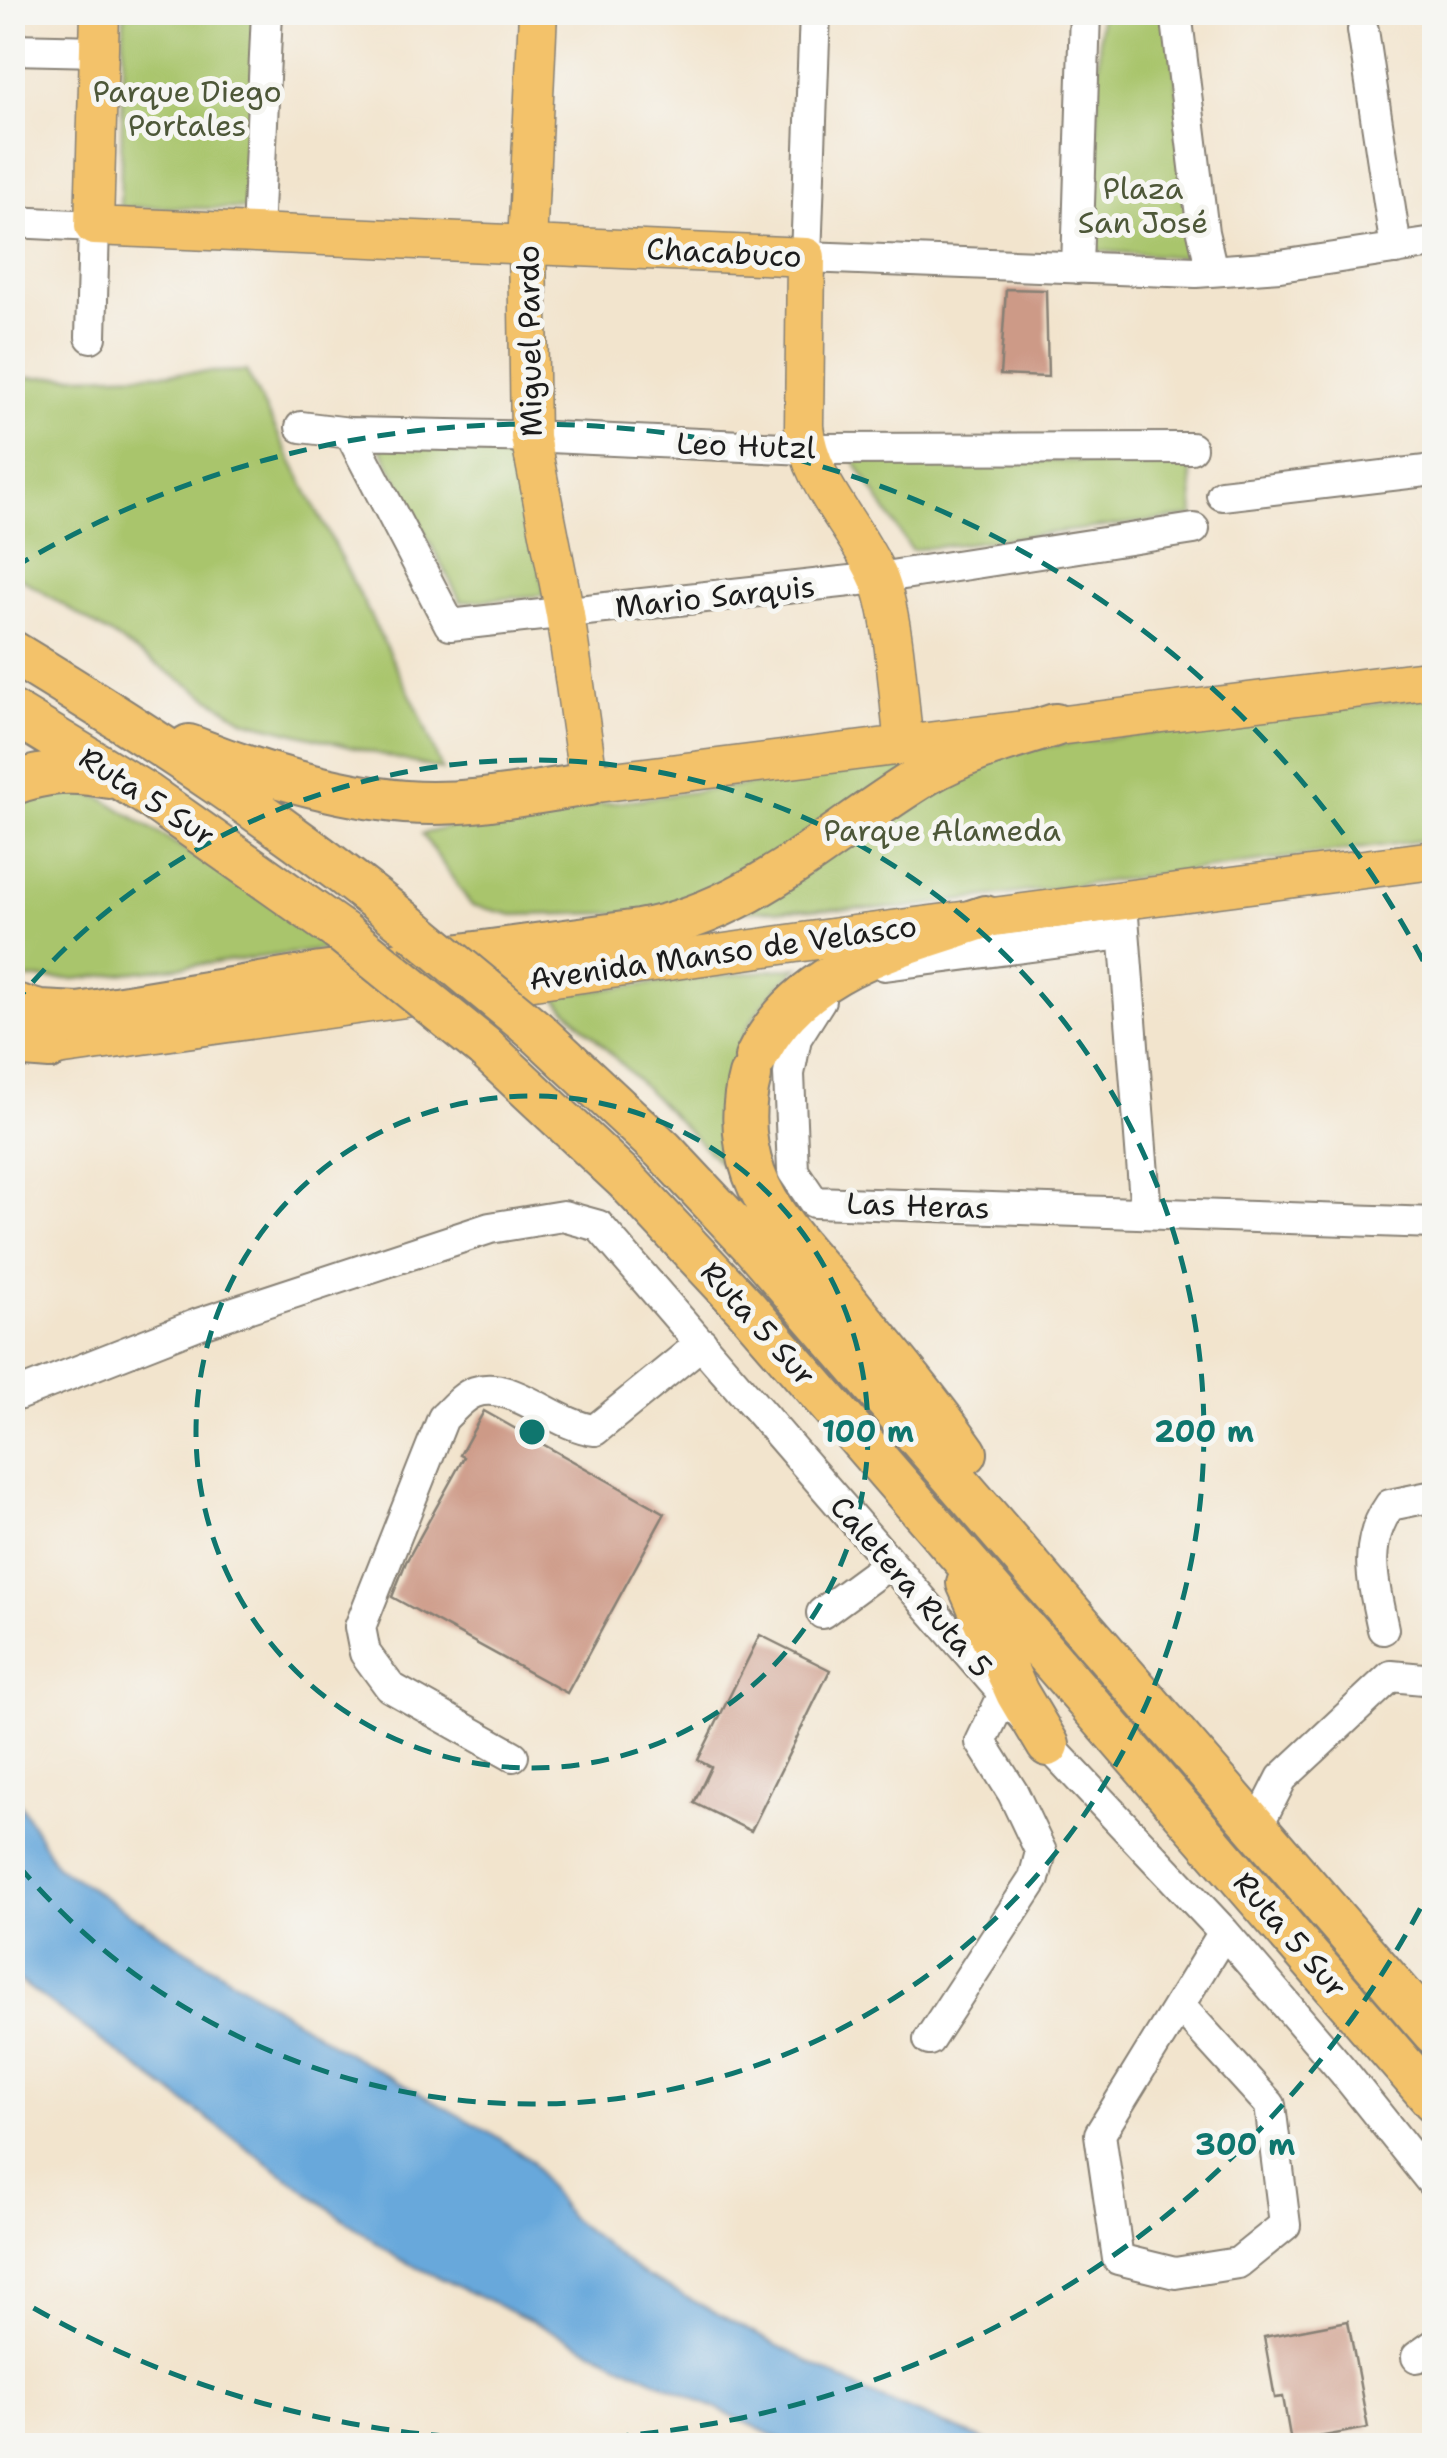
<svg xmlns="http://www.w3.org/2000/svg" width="1447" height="2458" font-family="'Shantell Sans',sans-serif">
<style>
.green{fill:#a9c56c;stroke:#627044;stroke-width:2.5}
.water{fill:#67a8db;stroke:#42627c;stroke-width:2.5}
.building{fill:#cd9a87}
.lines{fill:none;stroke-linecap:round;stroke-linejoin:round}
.minor-casing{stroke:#878074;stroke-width:34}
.major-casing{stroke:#878074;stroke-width:41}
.highway-casing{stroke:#878074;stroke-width:46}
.minor{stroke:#fff;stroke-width:30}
.major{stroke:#f3c26a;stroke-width:38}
.highway{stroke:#f3c26a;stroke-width:42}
.highway-bridge-casing{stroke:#878074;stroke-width:46;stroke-linecap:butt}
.highway-bridge{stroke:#f3c26a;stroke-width:42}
.ring{fill:none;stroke:#0f766e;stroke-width:5;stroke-dasharray:18 12}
.labels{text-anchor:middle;stroke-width:10;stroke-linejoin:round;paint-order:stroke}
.park-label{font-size:30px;fill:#4d5738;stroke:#f6f6f2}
.street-label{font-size:30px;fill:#1c1c1c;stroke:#f6f6f2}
.centre{fill:#0f766e;stroke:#f6f6f2;stroke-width:5}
.ring-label{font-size:30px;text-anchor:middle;font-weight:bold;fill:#0f766e;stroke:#f6f6f2;stroke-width:10;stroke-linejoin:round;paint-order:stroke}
</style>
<rect width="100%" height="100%" fill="#f6f6f2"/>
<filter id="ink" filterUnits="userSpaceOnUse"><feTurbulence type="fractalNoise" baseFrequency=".01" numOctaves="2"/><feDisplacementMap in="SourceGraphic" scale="20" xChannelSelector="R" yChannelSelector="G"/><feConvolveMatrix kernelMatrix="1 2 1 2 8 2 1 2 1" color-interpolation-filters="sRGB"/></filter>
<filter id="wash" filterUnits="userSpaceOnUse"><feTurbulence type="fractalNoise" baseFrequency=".0048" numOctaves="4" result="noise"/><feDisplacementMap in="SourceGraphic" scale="40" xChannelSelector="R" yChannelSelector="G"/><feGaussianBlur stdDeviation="2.25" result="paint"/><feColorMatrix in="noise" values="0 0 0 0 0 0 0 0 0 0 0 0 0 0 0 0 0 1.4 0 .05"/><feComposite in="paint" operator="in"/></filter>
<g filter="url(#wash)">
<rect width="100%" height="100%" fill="#f2e4cd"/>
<path class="green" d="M124,13H256L248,209L120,207Z
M1100,13H1169L1196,251L1192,258L1098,251L1094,239Z
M246,371L418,710L442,770L244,720L13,573V378Z
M379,445L518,447L545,595L461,602Z
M853,459L1190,462L1194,516L911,550Z
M1434,696V839L903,908L513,915L471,905L422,834L475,820Z
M48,792L85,793L102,798L289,914L329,949L77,979H23L13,975V805Z
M799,967C770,993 742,1026 733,1065C727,1093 732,1145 733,1176L552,995Z"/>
<path class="water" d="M12,1790L56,1866L339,2048L499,2138L531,2161L568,2216L639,2272L867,2393L996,2445H793L397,2258L13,1976Z"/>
<g id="blocks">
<path class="building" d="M1006,289L1046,290L1048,377L1000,375Z
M484,1411L665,1513L567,1693L392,1597L406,1562L464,1457L460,1455Z
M760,1635L830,1670L751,1831L694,1803L711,1767L698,1760Z
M1348,2321L1368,2428L1291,2442L1283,2397L1275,2398L1264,2337Z"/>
</g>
</g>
<g filter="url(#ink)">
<use href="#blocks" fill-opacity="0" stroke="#878074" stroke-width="2.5"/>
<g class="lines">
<g class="minor-casing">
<path id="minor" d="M815,12L806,257L1196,272L1280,266L1434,243
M1176,12L1203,232L1212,271
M1363,30L1396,249
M12,49L99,51
M12,222L94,226L91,337
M257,233L267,12
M1077,268L1085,12
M301,427L350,433L549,437L807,449L1191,448
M350,433L450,625L878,578L1194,529
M1222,495L1434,470
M1123,917L1146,1213
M885,965L1123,934
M820,1000L796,1038L789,1074L793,1171L814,1202L1434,1223
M12,1397L198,1324L490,1228L563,1216L599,1226L1048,1745L1224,1932L1343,2071L1434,2185
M822,1613L890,1563
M1383,1629C1374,1585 1361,1546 1390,1505L1434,1496
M513,1756L390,1687L365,1653L360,1627L443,1418C452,1410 463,1396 475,1392C512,1379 555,1426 595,1430L702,1343
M1256,1829L1282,1778L1391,1676L1434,1680
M1179,2005L1270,2105L1285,2225L1238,2263L1175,2273L1118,2259L1100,2134L1224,1932
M929,2040L1034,1879L1041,1852L1013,1793L981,1742L1004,1694
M1417,2357L1434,2345"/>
</g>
<g class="major-casing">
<path id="major" d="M100,12L94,226L806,257L804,426C809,483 856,526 878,577C895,618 898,698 904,744
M538,12L527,245L530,437L565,614L589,784L1434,679
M50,1048L838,937L1434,860"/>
</g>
<g class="highway-casing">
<path id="highway" d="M12,652C152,737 287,826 414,930
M12,712L146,794L343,933
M189,746C253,772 337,796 405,802C467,807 529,793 589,784
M12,784C45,771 75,770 109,777
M12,1004L40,1012L79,1014L321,974L639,931C752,912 831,831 926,774C966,751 1011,739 1055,725
M537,1032L663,1150L753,1246L1434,2033
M12,1045L50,1048
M484,1047L626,1180L745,1307L1434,2101
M756,1058C799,966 898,947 985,917
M750,1076C741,1109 743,1142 754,1174C771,1221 811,1260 843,1297C886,1349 928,1399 966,1453
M968,1583L1017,1693L1048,1745"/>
</g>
<use href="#minor" class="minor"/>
<use href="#major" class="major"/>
<use href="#highway" class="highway"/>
<g class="highway-bridge-casing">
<path id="highway-bridge" d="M414,930L537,1032
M343,933L484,1047"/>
</g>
<use href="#highway-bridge" class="highway-bridge"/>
</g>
</g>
<g class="ring">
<circle cx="532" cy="1432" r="336"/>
<path d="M13 1005A672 672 0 1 1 13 1859"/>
<path d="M1434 1882A1008 1008 0 0 1 13 2296M13 568A1008 1008 0 0 1 1434 982"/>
</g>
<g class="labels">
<g class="park-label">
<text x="187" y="102">Parque Diego<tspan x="187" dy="34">Portales</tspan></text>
<text x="1143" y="199">Plaza<tspan x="1143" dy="34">San José</tspan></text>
<text x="942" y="841">Parque Alameda</text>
</g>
<g class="street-label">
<text transform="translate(724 253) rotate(3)" y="10">Chacabuco</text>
<text transform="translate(530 341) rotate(-91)" y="10">Miguel Pardo</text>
<text transform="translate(746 446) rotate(2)" y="10">Leo Hutzl</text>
<text transform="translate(715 597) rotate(-6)" y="10">Mario Sarquis</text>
<text transform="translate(147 797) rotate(33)" y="10">Ruta 5 Sur</text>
<text transform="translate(723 953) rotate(-8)" y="10">Avenida Manso de Velasco</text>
<text transform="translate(918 1206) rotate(2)" y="10">Las Heras</text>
<text transform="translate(758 1324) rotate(48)" y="10">Ruta 5 Sur</text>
<text transform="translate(911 1587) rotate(49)" y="10">Caletera Ruta 5</text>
<text transform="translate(1290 1935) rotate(49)" y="10">Ruta 5 Sur</text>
</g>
</g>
<circle cx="532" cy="1432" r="15" class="centre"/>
<g class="ring-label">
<text x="868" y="1442">100 m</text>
<text x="1204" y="1442">200 m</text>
<text x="1245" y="2155">300 m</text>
</g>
<rect width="1447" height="2458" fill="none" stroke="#f6f6f2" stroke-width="50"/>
</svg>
